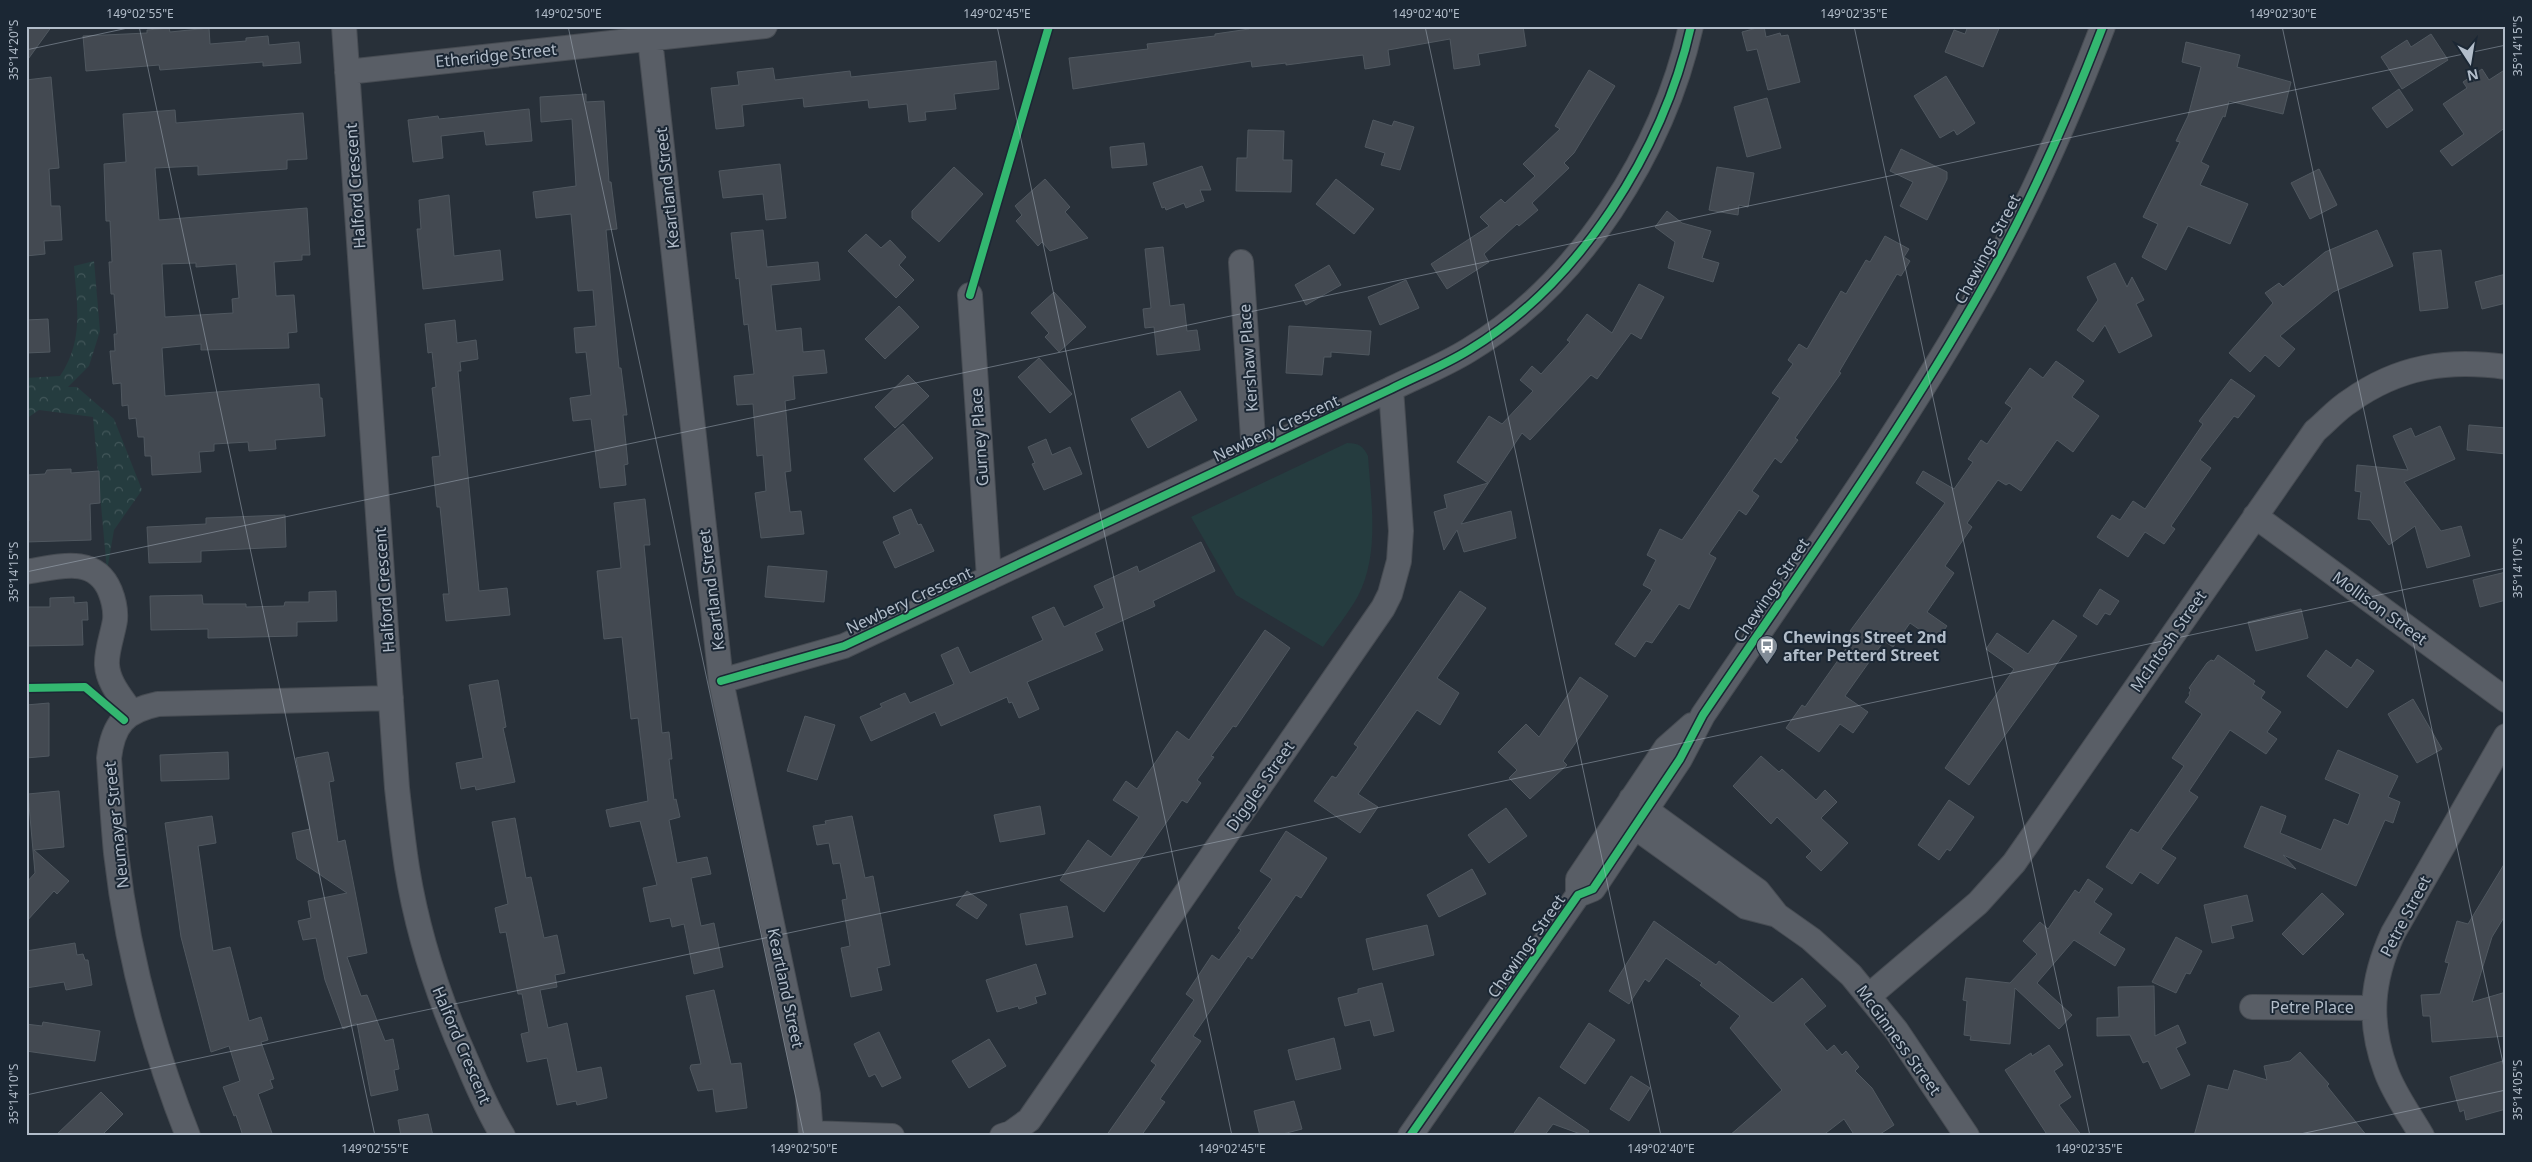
<svg xmlns="http://www.w3.org/2000/svg" width="2532" height="1162" font-family="'Noto Sans',sans-serif">
<style>
.green{fill:#253c3f}
.forest{fill:url(#forest-crowns)}
.building{fill:#434951;stroke:#505860;fill-rule:evenodd}
.lines{fill:none;stroke-linecap:round;stroke-linejoin:round}
.minor-casing{stroke:#474c53;stroke-width:26}
.minor{stroke:#595e66;stroke-width:24}
.cycleway-casing{stroke:#1b2734;stroke-width:11}
.cycleway{stroke:#33b770;stroke-width:8}
.ticks{fill:none;stroke:#b2bdca;stroke-width:1;stroke-opacity:0.45}
.labels{text-anchor:middle;stroke-width:4;stroke-linejoin:round;paint-order:stroke}
.street-label{font-size:16px;fill:#b2bdca;stroke:#1b2734}
.poi-label{font-size:16px;font-weight:bold;fill:#b2bdca;stroke:#1b2734;text-anchor:start}
.neatline{fill:none;stroke:#b2bdca;stroke-width:2}
.ticks-label{font-size:12px;text-anchor:middle;fill:#b2bdca}
</style>
<defs>
<pattern id="forest-crowns" width="20" height="18" patternUnits="userSpaceOnUse" patternTransform="scale(1.25)"><rect width="20" height="18" fill="#253c3f"/><path d="M2 6a3 3 0 1 1 6 0M12 15a3 3 0 1 1 6 0" fill="none" stroke="#425659"/></pattern>
</defs>
<rect width="100%" height="100%" fill="#283039"/>
<path class="green" d="M1347,443C1359,443 1363,446 1368,456C1371,502 1380,553 1358,596C1348,614 1334,631 1323,647L1236,595L1191,517Z"/>
<path class="forest" d="M94,261L100,331L89,366L68,387H77L114,419L142,490L114,530L107,571L93,417L39,410L26,419V378L60,376C84,340 77,307 74,266Z"/>
<path class="building" d="M26,26H52L26,62Z
M1249,26H1523L1526,46L1478,54L1480,65L1454,69L1450,39L1388,50L1390,65L1365,69L1363,55L1286,65V63L1252,67L1251,61L1073,89L1069,58L1148,49L1147,44L1215,36V34L1249,29Z
M1764,26L1766,37L1780,33L1781,36L1788,35L1800,82L1768,90L1757,49L1747,51L1742,32Z
M1968,26H2000L1983,67L1945,52L1954,30L1965,34Z
M169,28L170,32L209,28L210,44L246,41V38L268,36L269,45L299,42L301,63L263,66V62L160,70L159,65L86,71L83,36L147,33V30Z
M2431,34L2448,60L2402,89L2381,57L2407,40L2411,47Z
M2186,42L2240,55L2237,67L2291,82L2283,114L2229,101L2225,117L2223,116L2201,162L2209,166L2200,185L2248,204L2230,244L2188,226L2166,270L2142,257L2158,224L2143,217L2180,142L2176,141L2188,116L2201,67L2182,62Z
M996,61L999,89L954,94L956,109L925,112L926,120L909,122L907,104L869,108L868,100L804,107L803,98L742,105L744,126L716,129L711,88L739,85L737,72L773,68L775,80L850,71L851,77Z
M2482,69L2489,80L2506,69V127L2452,166L2440,151L2464,134L2443,104L2467,88L2463,82Z
M1589,70L1615,86L1574,153L1564,163L1569,168L1532,203L1538,210L1519,226L1517,224L1484,254L1489,262L1447,289L1431,264L1489,226L1480,217L1501,199L1505,203L1535,176L1523,164L1560,129L1555,126Z
M1946,76L1975,123L1957,135L1954,130L1940,138L1914,96Z
M51,77L59,168L49,169L51,206H60L62,240L44,241L45,254L26,256V80Z
M2399,89L2413,110L2387,128L2372,108Z
M586,94V102L604,101L609,182H611L617,229L606,230L619,368H621L627,415H623L628,464L624,465L626,485L600,488L591,419L573,421L570,398L591,395L586,352L576,353L574,328L596,326L593,290L578,291L571,214L536,218L533,192L576,186L572,119L541,122L540,97Z
M1767,98L1781,148L1747,157L1734,107Z
M529,109L532,141L486,145L484,131L441,136L443,158L413,162L408,120L438,116L439,119Z
M175,110L176,123L303,113L307,159L287,160V169L198,175V166L155,168L159,220L307,208L310,255H302V260L274,262L276,296L294,295L297,332L288,333L289,348L201,350V344L162,348L165,396L319,384L320,398H322L325,436L275,440L276,449L249,451L248,442L214,444V451L199,452L201,472L152,475L151,456H145L144,437H138L136,418L129,419L128,405L122,406L121,383L113,384L110,351H115L114,334H117L114,294H111L109,262H112L110,221H106L104,164L126,162L123,114ZM196,263V267L236,264L239,298L232,299L233,313L165,317L162,264Z
M1373,120L1392,126L1394,121L1414,127L1400,170L1381,165L1385,153L1365,147Z
M1248,130L1284,131L1283,160H1292L1291,192L1236,191L1237,158H1247Z
M1144,143L1147,165L1112,168L1110,147Z
M1901,149L1947,172V179L1927,220L1900,206L1913,182L1890,171Z
M780,164L786,218L766,220L763,194L723,198L719,171Z
M1202,166L1211,190H1200L1204,201L1186,208L1184,203L1166,210L1165,207L1162,208L1153,183Z
M954,167L983,194L939,242L912,218V211Z
M1717,167L1754,173L1748,207L1739,205L1738,215L1709,210Z
M2319,169L2337,205L2310,219L2291,183Z
M1045,179L1070,207L1065,212L1088,238L1050,251L1042,242L1038,246L1016,221L1022,215L1015,206Z
M1336,179L1374,209L1354,234L1316,204Z
M449,195L454,256L500,250L503,280L423,289L417,229H421L419,200Z
M1667,211L1682,223L1711,231L1702,258L1719,263L1713,282L1668,268L1675,242L1655,227Z
M763,230L767,267L818,262L820,280L771,285L776,331L801,328L803,352L824,350L827,373L793,376L795,399L785,401L791,471L785,472L790,512L801,511L804,534L761,538L755,493L766,491L763,455L757,456L753,404L737,405L734,376L754,374L748,324L744,325L739,278L736,279L731,233Z
M2377,230L2393,266L2333,292L2280,336L2295,349L2279,367L2265,355L2250,372L2229,353L2273,303L2265,293L2279,283L2283,287L2325,252Z
M866,234L881,248L890,240L906,257L899,265L914,280L896,298L848,251Z
M1885,236L1909,249L1904,257L1910,261L1901,276L1897,274L1839,372L1841,373L1795,438L1798,440L1781,463L1775,458L1752,491L1759,496L1746,515L1739,510L1709,554L1716,558L1689,609L1679,604L1652,643L1646,641L1635,657L1615,644L1652,590L1643,585L1656,560L1647,555L1660,529L1682,540L1780,398L1772,393L1793,364L1788,360L1799,344L1807,349L1841,291L1846,294L1866,260L1870,262Z
M1163,247L1170,306L1184,304L1187,331L1197,330L1200,350L1157,355L1154,327L1145,328L1143,309L1151,308L1145,249Z
M2441,250L2448,308L2420,311L2413,253Z
M2115,263L2127,287L2132,277L2144,300L2136,304L2152,336L2119,353L2105,325L2093,342L2077,330L2098,300L2087,277Z
M1329,265L1341,285L1306,305L1295,285Z
M2506,274V303L2482,309L2475,282Z
M1406,280L1419,308L1380,325L1368,297Z
M1639,284L1664,297L1641,339L1631,333L1597,379L1591,375L1530,440L1522,433L1461,524L1511,511L1516,538L1464,552L1457,530L1444,550L1434,512L1447,508L1444,495L1488,483L1457,462L1489,416L1502,424L1533,391L1520,380L1532,366L1541,374L1570,342L1567,340L1587,314L1612,333Z
M1054,292L1086,327L1059,352L1045,337L1049,333L1031,313Z
M899,306L919,327L885,359L865,339Z
M48,319L50,352L26,353V320Z
M455,320L457,343L476,340L478,359L460,362L461,371H458L479,591L507,588L510,615L446,621L443,594H449L440,507H437L432,457L440,456L432,388L436,387L432,352L428,353L425,324Z
M1289,326L1371,331L1369,355L1331,352V357H1324L1322,375L1286,373Z
M1039,358L1072,394L1050,413L1018,377Z
M2056,361L2084,381L2072,397L2099,416L2073,452L2057,440L2021,491L2009,483L2006,485L1998,480L1967,523L1972,527L1945,566L1954,573L1927,612L1947,626L1936,641L1910,623L1893,647L1884,641L1845,696L1868,712L1853,733L1840,724L1819,752L1786,728L1802,705L1805,707L1841,656L1855,635L1850,631L1945,503L1916,483L1923,471L1954,489L1973,462L1968,459L1981,440L1987,444L2012,408L2005,403L2030,368L2043,378Z
M908,375L929,396L895,428L875,407Z
M2231,379L2255,396L2238,418L2234,416L2200,460L2211,468L2171,526L2175,529L2164,544L2145,532L2128,557L2097,537L2112,515L2120,520L2133,501L2145,509L2203,424L2199,421Z
M1180,391L1197,420L1148,448L1131,419Z
M903,424L933,458L894,492L864,459Z
M2469,425L2506,428V454L2467,450Z
M2440,426L2455,459L2404,482L2441,531L2461,526L2470,556L2427,568L2415,526L2389,545L2370,520L2358,519L2361,492L2355,491L2357,465L2408,470L2393,436L2411,428L2415,437Z
M1046,439L1052,455L1070,447L1082,474L1044,490L1032,464L1035,463L1028,447Z
M71,469V473L99,471L100,503L90,504L91,540L26,542V521H29L28,475L45,474L47,470Z
M645,499L650,545H644L662,733L669,732L672,759H669L674,800L676,799L680,817L669,820L677,863L707,857L711,874L691,878L701,926L714,923L723,967L694,974L684,924L672,927L670,918L650,922L643,888L657,885L640,821L610,827L606,810L648,801L638,718L631,719L622,637L604,639L597,571L621,568L614,503Z
M911,509L918,525L921,524L934,551L895,568L883,542L900,534L893,517Z
M285,515L286,547L201,551V562L149,563L147,527L206,524V518Z
M1201,542L1215,571L1153,601L1155,606L1095,633L1103,650L1027,682L1039,709L1019,718L1012,702L1009,703L1007,697L941,726L935,712L871,741L860,717L882,707L880,704L905,693L910,703L954,684L941,655L958,647L970,673L1043,640L1032,617L1054,607L1064,627L1104,608L1094,586L1137,566L1139,572Z
M768,566L827,571L824,602L765,597Z
M2506,572V600L2480,607L2473,580Z
M2100,589L2119,601L2110,615L2105,613L2097,625L2083,616Z
M336,591L337,621L297,622V636L208,638V629L151,630L150,596L202,595L203,604H246V607L284,606L285,602H309V592Z
M1460,591L1486,608L1437,678L1459,693L1440,725L1417,710L1358,794L1378,807L1360,833L1314,801L1332,776L1336,778L1358,747L1354,744Z
M74,597V603L87,602L88,620H82L83,645L26,646V607H50V598Z
M2301,609L2308,638L2256,651L2248,622Z
M2053,620L2077,636L1969,785L1945,768L2014,669L1986,649L1997,633L2028,654Z
M1265,630L1290,648L1236,727L1233,726L1211,756L1214,757L1197,780L1201,783L1187,803L1182,800L1104,912L1060,880L1088,840L1111,857L1139,817L1113,800L1126,781L1137,789L1177,731L1189,740Z
M2326,650L2351,668L2357,659L2374,671L2347,708L2307,676Z
M2218,655L2255,681L2253,684L2265,692L2261,698L2281,712L2267,732L2277,739L2266,754L2230,730L2189,791L2198,797L2161,849L2176,858L2158,884L2140,872L2132,884L2106,867L2131,829L2138,833L2184,766L2172,758L2202,714L2185,702L2190,695L2189,693L2191,690L2189,688L2207,663L2211,660L2214,661Z
M1580,677L1608,696L1563,761L1567,765L1530,799L1509,778L1517,770L1498,752L1526,724L1539,737Z
M498,680L506,727L503,728L515,782L476,790L475,786L461,789L456,763L483,758L469,685Z
M2413,699L2442,749L2417,763L2388,714Z
M49,703V756L26,758V705Z
M805,716L835,725L817,780L787,771Z
M2338,750L2398,776L2388,797L2400,802L2393,823L2385,820L2356,886L2283,855L2296,869L2244,847L2261,806L2286,816L2280,833L2321,850L2334,819L2348,825L2360,794L2325,779Z
M228,752L229,779L161,781L160,755Z
M328,752L334,781L329,782L338,842L345,840L367,953L347,957L361,996L367,995L385,1041L393,1039L399,1069L394,1070L398,1090L371,1096L357,1023L343,1029L325,980L316,938L303,940L298,921L311,918L308,901L347,893L297,859L292,833L310,829L296,758Z
M1761,756L1779,772L1782,769L1816,800L1825,790L1837,802L1821,818L1848,843L1821,871L1806,857L1812,851L1777,817L1771,824L1733,786Z
M59,791L64,847L34,850L69,881L57,894L54,891L26,922V883L35,873L28,794Z
M1949,800L1974,817L1950,851L1947,849L1939,860L1918,845Z
M1040,806L1045,834L1000,842L994,815Z
M1506,808L1527,836L1489,863L1468,835Z
M212,816L216,843L198,846L213,951L230,947L249,1021L261,1017L268,1040L261,1042L274,1079L270,1080L273,1088L258,1094L273,1136H243L236,1115L234,1116L223,1087L240,1081L229,1046L211,1052L181,937L165,823Z
M852,816L865,878L873,876L890,965L877,968L882,990L851,997L841,948L850,946L842,900L847,899L840,863L833,864L829,843L817,845L813,826L826,824L825,821Z
M515,818L526,878L531,877L544,938L557,935L565,973L555,975L557,987L540,990L548,1028L567,1023L577,1072L601,1067L607,1098L577,1105L576,1101L557,1105L547,1058L527,1062L521,1034L529,1032L522,994H518L506,932L500,933L495,908L508,904L492,822Z
M1286,831L1327,858L1301,898L1296,895L1252,959L1248,956L1193,1036L1201,1041L1160,1099L1165,1102L1141,1136H1106L1156,1065L1151,1061L1194,1000L1186,994L1212,955L1219,960L1241,930L1238,928L1272,879L1260,871Z
M2506,861V914L2492,937L2472,1002L2506,992V1036L2432,1042L2430,1016H2423L2421,995L2440,994L2449,963L2445,962L2457,921L2468,924Z
M1472,869L1486,894L1439,917L1427,895Z
M2088,879L2103,889L2094,902L2112,914L2099,933L2125,949L2115,966L2074,940L2037,983L2072,1015L2059,1029L2015,988L2010,1044L1970,1040L1971,1036L1964,1035L1967,1001L1963,1000L1966,978L2010,983L2037,954L2023,941L2040,922L2048,929L2075,890L2079,893Z
M967,891L987,905L977,919L956,905Z
M2322,893L2344,914L2303,955L2282,934Z
M2247,895L2253,921L2231,926L2234,938L2212,943L2204,905Z
M1067,906L1073,937L1026,945L1020,914Z
M1654,921L1716,965L1719,961L1773,1003L1802,978L1826,1006L1804,1024L1827,1051L1834,1045L1842,1055L1846,1051L1859,1067L1855,1071L1872,1088L1894,1125L1877,1136H1855L1844,1119L1822,1136H1729L1782,1090L1730,1028L1740,1016L1700,985L1702,983L1666,958L1649,982L1645,979L1629,1004L1609,991Z
M1427,925L1434,955L1373,970L1366,939Z
M2176,937L2202,951L2190,974L2186,973L2176,993L2152,982Z
M75,943L77,955L83,954L85,960H88L92,985L66,990L64,982L26,988V951Z
M1036,964L1046,994L1035,997L1037,1003L1019,1009L1018,1006L997,1012L986,980Z
M1382,983L1394,1031L1374,1036L1370,1020L1345,1026L1338,998L1358,993V989Z
M2154,986L2155,1036L2178,1025L2186,1043L2176,1048L2190,1075L2161,1089L2148,1061L2143,1063L2130,1035L2097,1036V1018L2119,1017L2118,987Z
M714,990L731,1064L741,1063L747,1108L716,1112L713,1089L698,1091L690,1068L691,1065L701,1064L686,996Z
M43,1022L100,1031L95,1061L26,1051V1024L42,1026Z
M1589,1023L1615,1040L1585,1084L1560,1067Z
M879,1032L901,1078L882,1087L875,1074L869,1077L854,1044Z
M1334,1038L1341,1069L1296,1080L1288,1050Z
M989,1039L1006,1066L969,1088L952,1061Z
M2049,1045L2063,1065L2054,1071L2071,1097L2059,1105L2082,1136H2048L2005,1070L2031,1053L2032,1056Z
M2300,1052L2329,1084L2327,1086L2367,1136H2194L2208,1085L2228,1090L2234,1070L2267,1080L2264,1066L2290,1061Z
M2506,1060V1109L2466,1120L2464,1110L2460,1112L2450,1077Z
M1631,1076L1650,1088L1629,1121L1610,1109Z
M101,1092L123,1114L101,1136H55Z
M1539,1097L1589,1131L1586,1136L1553,1124L1544,1136H1512Z
M1294,1101L1302,1129L1275,1136H1260L1254,1111Z
M428,1114L433,1136H401L398,1120Z"/>
<g class="lines">
<g class="minor-casing">
<path id="minor" d="M344,26L397,788C400,815 403,842 407,868C418,936 440,1002 468,1064C478,1088 489,1113 503,1136
M650,39L721,681L808,1095L811,1136
M347,72L765,26
M1241,262L1254,453
M970,295L989,578
M2255,516L2506,700
M26,572C57,567 95,554 110,591C114,601 116,609 115,620C113,634 106,651 107,665C108,683 122,698 131,712
M721,681L844,646L1391,389C1417,376 1445,365 1469,350C1580,283 1663,151 1691,26
M1631,799L1758,891L1777,915L1811,939L1851,975L1896,1030L1967,1136
M1621,817L1746,907L1777,915
M1578,895V879L1666,748L1692,725
M1870,995L1978,903L2014,863L2315,431C2327,421 2337,409 2350,401C2399,366 2448,359 2506,367
M2252,1007L2373,1008
M811,1133L892,1136
M188,1136C152,1045 127,950 116,853C113,821 111,789 109,758C113,724 125,711 158,704L391,698
M1002,1136L1011,1133L1029,1120L1383,608L1390,594L1399,561L1401,531L1391,389
M1410,1136L1578,895L1593,889L1680,759L1703,715C1799,573 1900,434 1984,285C2031,202 2069,115 2103,26
M2422,1136C2410,1115 2394,1094 2386,1071C2368,1022 2371,981 2393,933L2506,736"/>
</g>
<use href="#minor" class="minor"/>
<g class="cycleway-casing">
<path id="cycleway" d="M970,295L1049,26
M721,681L844,646L1391,389C1417,376 1445,365 1469,350C1580,283 1663,151 1691,26
M26,688L85,687L124,720
M1410,1136L1578,895L1593,889L1680,759L1703,715C1799,573 1900,434 1984,285C2031,202 2069,115 2103,26"/>
</g>
<use href="#cycleway" class="cycleway"/>
</g>
<path class="ticks" d="M139,26L375,1136M568,26L804,1136M997,26L1232,1136M1425,26L1661,1136M1854,26L2090,1136M2282,26L2506,1077M26,50L137,26M26,572L2506,45M26,1095L2506,568M2291,1136L2506,1090"/>
<defs>
<g id="bus-pin" transform="scale(1.125)"><path d="M0 17L-7.5 6A9.5 9.5 0 1 1 7.5 6Z" fill="#828c97" stroke="#1b2734"/><path d="M-5-6H5V4H4V6H2V4H-2V6H-4V4H-5ZM-3.5-4V0h7V-4ZM-3.5 1.2v1.5H-2V1.2ZM2 1.2v1.5H3.5V1.2Z" fill="#fff"/></g>
</defs>
<g fill-rule="evenodd">
<use href="#bus-pin" x="1767" y="646"/>
</g>
<g class="labels">
<g class="street-label">
<text transform="translate(496 55) rotate(-6)" y="6">Etheridge Street</text>
<text transform="translate(355 186) rotate(-94)" y="6">Halford Crescent</text>
<text transform="translate(667 188) rotate(-96)" y="6">Keartland Street</text>
<text transform="translate(1987 249) rotate(-62)" y="6">Chewings Street</text>
<text transform="translate(1248 358) rotate(-94)" y="6">Kershaw Place</text>
<text transform="translate(1276 428) rotate(-25)" y="6">Newbery Crescent</text>
<text transform="translate(979 437) rotate(-94)" y="6">Gurney Place</text>
<text transform="translate(384 590) rotate(-94)" y="6">Halford Crescent</text>
<text transform="translate(711 590) rotate(-97)" y="6">Keartland Street</text>
<text transform="translate(1771 590) rotate(-56)" y="6">Chewings Street</text>
<text transform="translate(909 600) rotate(-25)" y="6">Newbery Crescent</text>
<text transform="translate(2380 608) rotate(36)" y="6">Mollison Street</text>
<text transform="translate(2168 641) rotate(-55)" y="6">McIntosh Street</text>
<text transform="translate(1260 786) rotate(-55)" y="6">Diggles Street</text>
<text transform="translate(116 825) rotate(-96)" y="6">Neumayer Street</text>
<text transform="translate(2405 916) rotate(-62)" y="6">Petre Street</text>
<text transform="translate(1526 946) rotate(-55)" y="6">Chewings Street</text>
<text transform="translate(786 988) rotate(78)" y="6">Keartland Street</text>
<text x="2312" y="1013">Petre Place</text>
<text transform="translate(1899 1040) rotate(54)" y="6">McGinness Street</text>
<text transform="translate(462 1045) rotate(67)" y="6">Halford Crescent</text>
</g>
<g class="poi-label">
<text x="1783" y="643">Chewings Street 2nd<tspan x="1783" dy="18">after Petterd Street</tspan></text>
</g>
</g>
<rect width="2532" height="1162" fill="none" stroke="#1b2734" stroke-width="55"/>
<g transform="translate(2470 62) rotate(168)" stroke="#1b2734" stroke-width="4" paint-order="stroke">
<path d="M0-4L9 19L0 12L-9 19Z" fill="#b2bdca"/>
<text y="-8" font-size="14" font-weight="bold" text-anchor="middle" fill="#b2bdca">N</text>
</g>
<rect x="28" y="28" width="2476" height="1106" class="neatline"/>
<g class="ticks-label">
<text x="140" y="18">149°02'55"E</text>
<text x="568" y="18">149°02'50"E</text>
<text x="997" y="18">149°02'45"E</text>
<text x="1426" y="18">149°02'40"E</text>
<text x="1854" y="18">149°02'35"E</text>
<text x="2283" y="18">149°02'30"E</text>
<text transform="translate(2518 46) rotate(-90)" y="4">35°14'15"S</text>
<text transform="translate(14 50) rotate(-90)" y="4">35°14'20"S</text>
<text transform="translate(2518 568) rotate(-90)" y="4">35°14'10"S</text>
<text transform="translate(14 572) rotate(-90)" y="4">35°14'15"S</text>
<text transform="translate(2518 1090) rotate(-90)" y="4">35°14'05"S</text>
<text transform="translate(14 1094) rotate(-90)" y="4">35°14'10"S</text>
<text x="375" y="1153">149°02'55"E</text>
<text x="804" y="1153">149°02'50"E</text>
<text x="1232" y="1153">149°02'45"E</text>
<text x="1661" y="1153">149°02'40"E</text>
<text x="2089" y="1153">149°02'35"E</text>
</g>
</svg>
